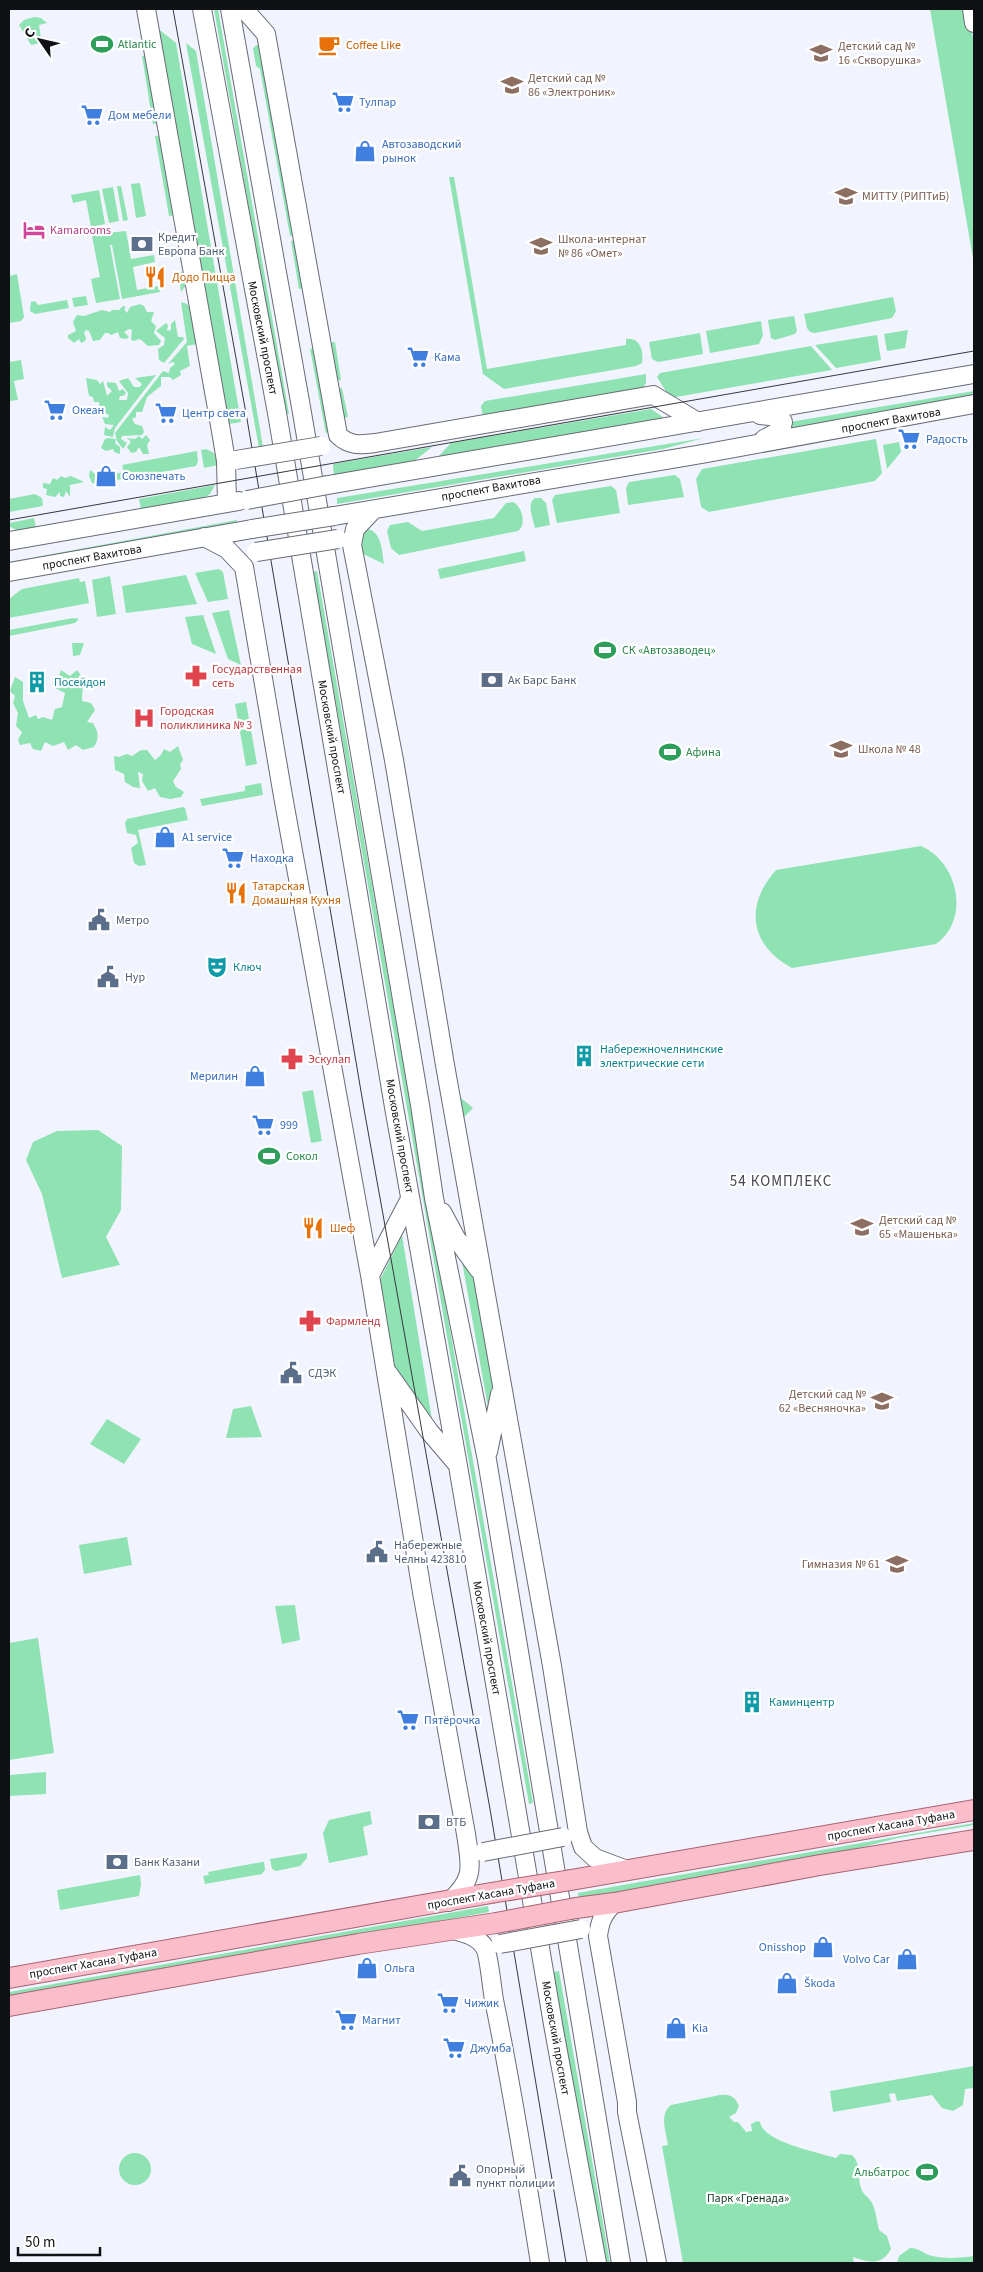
<svg xmlns="http://www.w3.org/2000/svg" width="983" height="2272" font-family="'Source Sans 3',sans-serif">
<style>
.green{fill:#8fe2b2}
.lines{fill:none;stroke-linecap:round;stroke-linejoin:round}
.secondary-casing{stroke:#696b75;stroke-width:20}
.primary-casing{stroke:#a76474;stroke-width:22}
.secondary{stroke:#fff;stroke-width:18}
.primary{stroke:#fbbdca;stroke-width:20}
.tram{stroke:#36383d;stroke-width:1}
.secondary-bridge-casing{stroke:#696b75;stroke-width:20;stroke-linecap:butt}
.primary-bridge-casing{stroke:#a76474;stroke-width:22;stroke-linecap:butt}
.secondary-bridge{stroke:#fff;stroke-width:18}
.primary-bridge{stroke:#fbbdca;stroke-width:20}
.labels{text-anchor:middle;stroke-width:4.5;stroke-linejoin:round;paint-order:stroke}
.leisure-label{font-size:12px;fill:#27864d;stroke:#fff;text-anchor:start}
.food-label{font-size:12px;fill:#c56008;stroke:#fff;text-anchor:start}
.education-label{font-size:12px;fill:#785e54;stroke:#fff;text-anchor:start}
.shop-label{font-size:12px;fill:#366cbe;stroke:#fff;text-anchor:start}
.hotel-label{font-size:12px;fill:#b23c85;stroke:#fff;text-anchor:start}
.service-label{font-size:12px;fill:#4e5e75;stroke:#fff;text-anchor:start}
.street-label{font-size:12px;fill:#101115;stroke:#fff}
.health-label{font-size:12px;fill:#be3a42;stroke:#fff;text-anchor:start}
.culture-label{font-size:12px;fill:#0d838f;stroke:#fff;text-anchor:start}
.park-label{font-size:12px;fill:#103723;stroke:#fff}
.quarter-label{font-size:15px;letter-spacing:1px;fill:#454750;stroke:#fff}
</style>
<rect width="100%" height="100%" fill="#f1f4ff"/>
<path class="green" d="M214,9H218L289,414H285Z
M930,9H968L974,44V264Z
M34,17L41,18L47,23L39,25L41,39L49,38L50,41L31,45L19,25L24,20Z
M151,23L176,43L241,422L229,424Z
M186,43L196,51L263,447L259,448Z
M257,45H260L299,235L290,236L260,69L256,66L253,48Z
M147,55L159,123L153,124L142,56Z
M162,135L175,215L169,216L155,136Z
M449,177H454L487,369L626,345V339C640,337 644,351 642,363L636,366L504,389L483,374Z
M140,183L146,216L136,218L131,184Z
M121,186L128,220L123,221L117,186Z
M113,187L119,221L109,223L102,189Z
M99,190L105,224L91,227L86,200L73,203L71,195Z
M126,231L131,259L154,255L155,262L133,267L137,290L159,286L160,292L122,299L112,245H110L120,299L96,303L91,279L100,277L92,236C104,231 112,233 126,231Z
M300,240L309,288L299,289L291,241Z
M185,271L186,285L181,292L178,273Z
M17,274L24,317L21,321L9,323V276Z
M86,296L88,305L74,307L72,298Z
M893,297L896,311L892,318L815,333L810,332L807,328L804,314Z
M67,300L69,308L35,314L30,311L31,302L35,301L38,305Z
M181,302L187,304L190,308L197,344L187,346L190,366L180,371L181,375L173,380L170,377H161V386L147,397L142,412H136V417L132,419L135,424L142,426L144,432L142,435L122,436L121,439L127,443L123,449L117,441L115,433L163,371L169,373L170,368L175,364L173,362L168,364L187,342Z
M140,304L144,306L147,312H154L151,321L156,326L154,333L161,341L159,345L148,346L140,339L133,341L131,339L132,330L129,329L124,332L129,337L126,339L120,338L118,332L111,335L108,333H105L100,340L93,341L89,331L86,330L84,333L86,338L85,341L81,343L79,339L74,343L68,338V335L76,331L73,322L77,315L84,316L102,310L110,312L112,310H119L123,306L126,307L124,309L127,313L130,307Z
M794,316L797,331L795,334L775,340L771,338L768,320Z
M175,320L178,337H183L184,339L164,363L159,360L158,349L164,345L165,338L156,331L166,323L168,325L167,331L171,330V324Z
M761,321L763,335L759,344L710,353L706,331Z
M908,330L905,348L887,351L884,334Z
M700,333L703,354L658,362L652,359L649,342Z
M877,335L881,360L836,368L815,345Z
M335,342L341,380L335,381L327,343Z
M811,346L832,370L670,398L657,377L660,373Z
M319,347L330,429L326,434L310,349Z
M21,360L24,379L14,381L18,400L9,401V362Z
M646,374V383L641,391L483,417L481,406L485,401Z
M156,375L115,428L113,437L104,435L105,427L110,430L114,425L105,424L102,417L108,418L109,415L100,411L99,402H94L93,397L89,396L86,378L97,380L100,384L103,381L107,396L112,391L107,386V382L116,383L119,391L123,389L126,393L123,396H120L119,400H127L128,393L119,381L128,378L134,387H140L142,384L135,378Z
M342,388L348,417L338,419L335,389Z
M974,391V398L792,429L790,422Z
M651,409L666,419L436,459L451,443Z
M146,435L150,440L147,445L149,454H143L139,447L136,452L131,453L127,447L131,442L127,438L135,439L139,436L142,439Z
M108,438L116,439L115,443L120,447V454L114,452L113,449L106,451L101,448L105,439Z
M704,438L663,449L337,504V498Z
M876,439L882,473L875,481L709,512L701,507L696,479L702,469Z
M899,442L901,452L887,469L883,445Z
M432,447L413,462L334,476L333,464Z
M206,449L214,453L218,465L204,468L201,450Z
M197,451L198,461L196,466L111,481L110,475L124,472L122,465Z
M90,470L95,474L102,472L103,480H106L103,485L92,483L89,476Z
M675,475L680,479L684,497L628,505L626,488L629,482Z
M61,476L65,478L71,476L84,482L70,485V497L66,491L64,497L60,496V492L55,497L46,495L47,489L43,488V483L50,484L53,478L57,480Z
M215,485L210,494L204,498L141,509L139,499Z
M611,486L616,490L620,513L557,523L552,500L555,495Z
M35,494L42,498L43,506L9,512V499Z
M535,498H541L546,503L550,525L535,528C533,518 526,504 535,498Z
M513,502C522,506 527,525 518,531L399,555L391,548L387,531L390,525L408,522L422,531L494,518L506,503Z
M34,518L36,528L18,531L9,526V523Z
M237,520V525L9,568V562Z
M367,529C382,531 382,552 384,564L361,553L359,537Z
M524,551L526,561L440,579L438,569Z
M219,569L223,572L228,599L208,602L195,573Z
M317,571L533,1803L529,1804L313,572Z
M186,575L197,604L126,613L122,586Z
M110,576L116,614L97,617L92,580Z
M79,578L80,582L85,581L89,603L9,618V599L22,589Z
M229,610L241,665L228,659L212,613Z
M203,615L216,654L192,644L185,617Z
M73,618L79,619L75,623L9,636V630Z
M72,643H84L80,655L73,656Z
M61,670L70,676L77,670L83,678L82,701L91,703L95,710L87,722L93,723C99,733 99,738 94,747L83,750L76,745L68,750L64,742L53,746L45,742L41,751L33,749L30,743L20,745L18,740L22,732L16,726L18,713L13,703L15,696L10,691L15,677L23,682V701L29,718L36,715L38,719L43,717L52,720L55,709L62,707L65,693L55,688Z
M246,702L257,764L246,766L235,704Z
M178,746L183,760L180,764L181,769L173,781L176,787L184,792L181,797L170,799L160,797L155,788L148,791L142,781L143,774L138,772L140,788L133,787L125,782L124,774L115,770L114,756L119,757L127,754L132,756L141,750H147L155,760L161,755L164,749L170,752Z
M261,783L263,795L202,806L200,799L245,791V786Z
M183,807L185,808L188,820L138,830L146,865L139,866L134,863L131,848L138,843L136,835L127,833L125,823L127,819Z
M921,846C958,862 971,919 936,944L792,968C750,945 744,906 776,870Z
M313,1090L322,1141L311,1143L302,1092Z
M455,1093L473,1108L460,1121Z
M98,1130L122,1146L121,1210L106,1237L120,1265L62,1278L42,1194L26,1160L33,1142L57,1131Z
M402,1235L434,1432L394,1371L379,1282Z
M460,1250L479,1278L497,1385L489,1413Z
M251,1406L262,1437L226,1438L233,1409Z
M107,1419L141,1439L124,1464L90,1444Z
M127,1537L132,1565L84,1574L79,1545Z
M295,1605L300,1640L282,1644L275,1606Z
M38,1638L54,1753L9,1760V1643Z
M46,1772V1794L9,1796V1775Z
M370,1811L372,1824L363,1827L368,1855L329,1863L323,1833L329,1820Z
M974,1823V1825L898,1838L855,1849L579,1899L578,1893Z
M307,1853V1858L300,1866L276,1871L272,1869L270,1859Z
M262,1862H264L265,1870L262,1874L205,1884L203,1876L209,1875L208,1872Z
M140,1875L141,1884L139,1896L60,1910L57,1890Z
M488,1906L489,1912L9,1999V1992Z
M559,1971L610,2263H602L553,1972Z
M974,2066V2088L965,2089L963,2105L953,2111L942,2108L932,2095L897,2101L895,2093L889,2094L891,2102L833,2112L830,2091Z
M720,2095C731,2094 735,2097 739,2106L736,2113L729,2117L734,2122H738L746,2132L752,2131L751,2124L757,2121L760,2122C763,2142 818,2152 836,2158L840,2154L852,2155C862,2165 857,2176 861,2188C863,2195 869,2197 872,2203C876,2211 877,2222 879,2230L887,2236L891,2249C881,2267 868,2262 853,2257L854,2263H683L662,2146L668,2145C666,2132 659,2114 671,2105Z
M119 2169a16 16 0 1 1 32 0a16 16 0 1 1-32 0Z
M910,2248C920,2248 923,2254 932,2256C945,2259 962,2258 974,2256V2263H897L899,2256Z"/>
<g class="lines">
<g class="secondary-casing">
<path id="secondary" d="M146,9L221,431L226,461L227,503
M202,9L277,413L394,1107L458,1466L554,2030L597,2263
M230,9L301,407L420,1105L434,1198L487,1460L621,2263
M244,9L266,34L338,435C349,446 360,445 375,443L653,395L698,422
M972,9L974,23
M760,415L780,417L783,422L781,430L764,439
M328,485L974,374
M373,510L355,529L352,545L394,760L445,1065L552,1666L578,1832L583,1847L595,1858L627,1870
M334,516L702,454L974,404
M204,537L227,549L244,567L283,796L370,1275L422,1592L466,1834C471,1868 475,1878 449,1902
M9,541L239,501
M9,572L252,529
M442,1212L456,1238L479,1270
M370,1275L410,1199
M388,1373L429,1431L457,1464
M488,1452L500,1394
M614,1903C603,1914 600,1921 598,1936L627,2102V2112L657,2263
M453,1930C465,1933 478,1936 485,1948C489,1955 492,1989 494,2000C512,2087 526,2175 540,2263"/>
</g>
<g class="primary-casing">
<path id="primary" d="M571,1880L974,1810
M576,1908L614,1903L820,1865L974,1840
M9,1978L491,1893
M9,2006L358,1944L496,1923"/>
</g>
<use href="#secondary" class="secondary"/>
<use href="#primary" class="primary"/>
<path class="tram" d="M173,9L247,419L364,1109L490,1809L566,2263
M9,520L974,351"/>
<g class="secondary-bridge-casing">
<path id="secondary-bridge" d="M236,460L321,446
M247,500L328,485
M252,529L334,516
M256,552L338,539
M483,1852L563,1837
M500,1944L581,1929"/>
</g>
<g class="primary-bridge-casing">
<path id="primary-bridge" d="M491,1893L571,1880
M496,1923L576,1908"/>
</g>
<use href="#secondary-bridge" class="secondary-bridge"/>
<use href="#primary-bridge" class="primary-bridge"/>
</g>
<defs>
<g id="stadium-bare" transform="scale(1.725)"><path d="M0-5a6.5 5 0 1 0 0 10a6.5 5 0 1 0 0-10ZM-3.5-1.8h7v3.6h-7Z" fill="#2e9e5b" stroke="#fff" stroke-width="2.5" paint-order="stroke"/></g>
<g id="cafe-bare" transform="scale(1.725)"><path d="M-5.5-4.5H6V0H3Q3 3.5 0 3.5H-2.5Q-5.5 3.5-5.5 0ZM3-3.2v2h1.7v-2ZM-6 4.5H4V6H-6Z" fill="#e8710a" stroke="#fff" stroke-width="2.5" paint-order="stroke"/></g>
<g id="school-bare" transform="scale(1.725)"><path d="M0-5L7-2L0 1L-7-2ZM-4 1L0 2.5L4 1V4Q0 6-4 4Z" fill="#8d6e63" stroke="#fff" stroke-width="2.5" paint-order="stroke"/></g>
<g id="supermarket-bare" transform="scale(1.725)"><path d="M-6-5.5h2.5l.6 2H6L4.5 2H-2.5L-4.4-4H-6ZM-1.5 3.2a1.3 1.3 0 1 0 .1 0ZM3 3.2a1.3 1.3 0 1 0 .1 0Z" fill="#3f7fe0" stroke="#fff" stroke-width="2.5" paint-order="stroke"/></g>
<g id="shop-bare" transform="scale(1.725)"><path d="M-5-2.5h2.3a2.7 3.5 0 0 1 5.4 0H5L5.5 6h-11ZM-1.5-2.5h3a1.5 2.3 0 0 0-3 0Z" fill="#3f7fe0" stroke="#fff" stroke-width="2.5" paint-order="stroke"/></g>
<g id="university-bare" transform="scale(1.725)"><path d="M0-5L7-2L0 1L-7-2ZM-4 1L0 2.5L4 1V4Q0 6-4 4Z" fill="#8d6e63" stroke="#fff" stroke-width="2.5" paint-order="stroke"/></g>
<g id="hotel-bare" transform="scale(1.725)"><path d="M-6-4.5h1.5V1H6V5H4.5V3h-9V5H-6ZM-4 0a1.8 1.8 0 1 1 3.6 0ZM.5 0V-2.5h3Q6-2.5 6 0Z" fill="#d1479c" stroke="#fff" stroke-width="2.5" paint-order="stroke"/></g>
<g id="bank-bare" transform="scale(1.725)"><path d="M-6-4H6V4H-6ZM0-2.3a2.3 2.3 0 1 0 0 4.6a2.3 2.3 0 1 0 0-4.6Z" fill="#5c6f8a" stroke="#fff" stroke-width="2.5" paint-order="stroke"/></g>
<g id="restaurant-bare" transform="scale(1.725)"><path d="M-5-6h1v4h1v-4h1v4h1v-4h1v5L-1.5 .5V6h-2V.5L-5-1ZM5-6V6H3V1.5H1.5Q1.5-4 5-6Z" fill="#e8710a" stroke="#fff" stroke-width="2.5" paint-order="stroke"/></g>
<g id="pharmacy-bare" transform="scale(1.725)"><path d="M-2-6h4v4h4v4h-4v4h-4v-4h-4v-4h4Z" fill="#e0444e" stroke="#fff" stroke-width="2.5" paint-order="stroke"/></g>
<g id="building-bare" transform="scale(1.725)"><path d="M-4-6H4V6H1V3H-1V6H-4ZM-2.5-4.3h1.7v1.8h-1.7ZM.8-4.3h1.7v1.8H.8ZM-2.5-1h1.7V.8h-1.7ZM.8-1h1.7V.8H.8Z" fill="#0f9aa8" stroke="#fff" stroke-width="2.5" paint-order="stroke"/></g>
<g id="hospital-bare" transform="scale(1.725)"><path d="M-5-5h3v3.5h4V-5h3V5h-3V1.5h-4V5h-3Z" fill="#e0444e" stroke="#fff" stroke-width="2.5" paint-order="stroke"/></g>
<g id="civic-bare" transform="scale(1.725)"><path d="M-.6-6.5H3V-4.5H.6V-3L4-1V1h2V6H-6V1h2V-1L-.6-3ZM-1.2 2.5V6h2.4V2.5Z" fill="#5c6f8a" stroke="#fff" stroke-width="2.5" paint-order="stroke"/></g>
<g id="theatre-bare" transform="scale(1.725)"><path d="M-5-5.5Q0-4 5-5.5V0Q5 5 0 6Q-5 5-5 0ZM-3.3-2.5H-1v1.5H-3.3ZM1-2.5H3.3v1.5H1ZM-2.8 1Q0 5.5 2.8 1Z" fill="#0f9aa8" stroke="#fff" stroke-width="2.5" paint-order="stroke"/></g>
</defs>
<g fill-rule="evenodd">
<use href="#stadium-bare" x="102" y="44"/>
<use href="#cafe-bare" x="329" y="45"/>
<use href="#school-bare" x="821" y="53"/>
<use href="#school-bare" x="512" y="85"/>
<use href="#supermarket-bare" x="343" y="102"/>
<use href="#supermarket-bare" x="92" y="115"/>
<use href="#shop-bare" x="365" y="151"/>
<use href="#university-bare" x="846" y="196"/>
<use href="#hotel-bare" x="34" y="230"/>
<use href="#bank-bare" x="142" y="244"/>
<use href="#school-bare" x="541" y="246"/>
<use href="#restaurant-bare" x="155" y="277"/>
<use href="#supermarket-bare" x="418" y="357"/>
<use href="#supermarket-bare" x="55" y="410"/>
<use href="#supermarket-bare" x="166" y="413"/>
<use href="#supermarket-bare" x="909" y="439"/>
<use href="#shop-bare" x="106" y="476"/>
<use href="#stadium-bare" x="605" y="650"/>
<use href="#pharmacy-bare" x="196" y="676"/>
<use href="#bank-bare" x="492" y="680"/>
<use href="#building-bare" x="37" y="682"/>
<use href="#hospital-bare" x="144" y="718"/>
<use href="#school-bare" x="841" y="749"/>
<use href="#stadium-bare" x="670" y="752"/>
<use href="#shop-bare" x="165" y="837"/>
<use href="#supermarket-bare" x="233" y="858"/>
<use href="#restaurant-bare" x="236" y="893"/>
<use href="#civic-bare" x="99" y="920"/>
<use href="#theatre-bare" x="217" y="967"/>
<use href="#civic-bare" x="108" y="977"/>
<use href="#building-bare" x="584" y="1056"/>
<use href="#pharmacy-bare" x="292" y="1059"/>
<use href="#shop-bare" x="255" y="1076"/>
<use href="#supermarket-bare" x="263" y="1125"/>
<use href="#stadium-bare" x="269" y="1156"/>
<use href="#school-bare" x="862" y="1227"/>
<use href="#restaurant-bare" x="313" y="1228"/>
<use href="#pharmacy-bare" x="310" y="1321"/>
<use href="#civic-bare" x="291" y="1373"/>
<use href="#school-bare" x="882" y="1401"/>
<use href="#civic-bare" x="377" y="1552"/>
<use href="#school-bare" x="897" y="1564"/>
<use href="#building-bare" x="752" y="1702"/>
<use href="#supermarket-bare" x="408" y="1720"/>
<use href="#bank-bare" x="429" y="1822"/>
<use href="#bank-bare" x="117" y="1862"/>
<use href="#shop-bare" x="823" y="1947"/>
<use href="#shop-bare" x="907" y="1959"/>
<use href="#shop-bare" x="367" y="1968"/>
<use href="#shop-bare" x="787" y="1983"/>
<use href="#supermarket-bare" x="448" y="2003"/>
<use href="#supermarket-bare" x="346" y="2020"/>
<use href="#shop-bare" x="676" y="2028"/>
<use href="#supermarket-bare" x="454" y="2048"/>
<use href="#stadium-bare" x="927" y="2172"/>
<use href="#civic-bare" x="460" y="2176"/>
</g>
<g class="labels">
<g class="leisure-label">
<text x="118" y="48">Atlantic</text>
<text x="622" y="654">СК «Автозаводец»</text>
<text x="686" y="756">Афина</text>
<text x="286" y="1160">Сокол</text>
<text x="910" y="2176" text-anchor="end">Альбатрос</text>
</g>
<g class="food-label">
<text x="346" y="49">Coffee Like</text>
<text x="172" y="281">Додо Пицца</text>
<text x="252" y="890">Татарская<tspan x="252" dy="14">Домашняя Кухня</tspan></text>
<text x="330" y="1232">Шеф</text>
</g>
<g class="education-label">
<text x="838" y="50">Детский сад №<tspan x="838" dy="14">16 «Скворушка»</tspan></text>
<text x="528" y="82">Детский сад №<tspan x="528" dy="14">86 «Электроник»</tspan></text>
<text x="862" y="200">МИТТУ (РИПТиБ)</text>
<text x="558" y="243">Школа-интернат<tspan x="558" dy="14">№ 86 «Омет»</tspan></text>
<text x="858" y="753">Школа № 48</text>
<text x="879" y="1224">Детский сад №<tspan x="879" dy="14">65 «Машенька»</tspan></text>
<text x="866" y="1398" text-anchor="end">Детский сад №<tspan x="866" dy="14">62 «Весняночка»</tspan></text>
<text x="880" y="1568" text-anchor="end">Гимназия № 61</text>
</g>
<g class="shop-label">
<text x="359" y="106">Тулпар</text>
<text x="108" y="119">Дом мебели</text>
<text x="382" y="148">Автозаводский<tspan x="382" dy="14">рынок</tspan></text>
<text x="434" y="361">Кама</text>
<text x="72" y="414">Океан</text>
<text x="182" y="417">Центр света</text>
<text x="926" y="443">Радость</text>
<text x="122" y="480">Союзпечать</text>
<text x="182" y="841">A1 service</text>
<text x="250" y="862">Находка</text>
<text x="238" y="1080" text-anchor="end">Мерилин</text>
<text x="280" y="1129">999</text>
<text x="424" y="1724">Пятёрочка</text>
<text x="806" y="1951" text-anchor="end">Onisshop</text>
<text x="890" y="1963" text-anchor="end">Volvo Car</text>
<text x="384" y="1972">Ольга</text>
<text x="804" y="1987">Škoda</text>
<text x="464" y="2007">Чижик</text>
<text x="362" y="2024">Магнит</text>
<text x="692" y="2032">Kia</text>
<text x="470" y="2052">Джумба</text>
</g>
<g class="hotel-label">
<text x="50" y="234">Kamarooms</text>
</g>
<g class="service-label">
<text x="158" y="241">Кредит<tspan x="158" dy="14">Европа Банк</tspan></text>
<text x="508" y="684">Ак Барс Банк</text>
<text x="116" y="924">Метро</text>
<text x="125" y="981">Нур</text>
<text x="308" y="1377">СДЭК</text>
<text x="394" y="1549">Набережные<tspan x="394" dy="14">Челны 423810</tspan></text>
<text x="446" y="1826">ВТБ</text>
<text x="134" y="1866">Банк Казани</text>
<text x="476" y="2173">Опорный<tspan x="476" dy="14">пункт полиции</tspan></text>
</g>
<g class="street-label">
<text transform="translate(263 338) rotate(79)" y="4">Московский проспект</text>
<text transform="translate(891 420) rotate(-10)" y="4">проспект Вахитова</text>
<text transform="translate(491 488) rotate(-10)" y="4">проспект Вахитова</text>
<text transform="translate(92 557) rotate(-10)" y="4">проспект Вахитова</text>
<text transform="translate(332 737) rotate(80)" y="4">Московский проспект</text>
<text transform="translate(400 1136) rotate(80)" y="4">Московский проспект</text>
<text transform="translate(487 1638) rotate(80)" y="4">Московский проспект</text>
<text transform="translate(891 1825) rotate(-10)" y="4">проспект Хасана Туфана</text>
<text transform="translate(491 1894) rotate(-10)" y="4">проспект Хасана Туфана</text>
<text transform="translate(93 1963) rotate(-10)" y="4">проспект Хасана Туфана</text>
<text transform="translate(556 2038) rotate(80)" y="4">Московский проспект</text>
</g>
<g class="health-label">
<text x="212" y="673">Государственная<tspan x="212" dy="14">сеть</tspan></text>
<text x="160" y="715">Городская<tspan x="160" dy="14">поликлиника № 3</tspan></text>
<text x="308" y="1063">Эскулап</text>
<text x="326" y="1325">Фармленд</text>
</g>
<g class="culture-label">
<text x="54" y="686">Посейдон</text>
<text x="233" y="971">Ключ</text>
<text x="600" y="1053">Набережночелнинские<tspan x="600" dy="14">электрические сети</tspan></text>
<text x="769" y="1706">Каминцентр</text>
</g>
<g class="park-label">
<text x="748" y="2202">Парк «Гренада»</text>
</g>
<g class="quarter-label">
<text x="781" y="1186">54 КОМПЛЕКС</text>
</g>
</g>
<rect width="983" height="2272" fill="none" stroke="#101115" stroke-width="20"/>
<g transform="translate(40 40) rotate(304)" stroke="#ffffff" stroke-width="4" paint-order="stroke">
<path d="M0-4L9 19L0 12L-9 19Z" fill="#101115"/>
<text y="-8" font-size="14" font-weight="bold" text-anchor="middle" fill="#101115">С</text>
</g>
<path d="M18 2247v8h82v-8" fill="none" stroke="#101115" stroke-width="2.5"/>
<text x="25" y="2247" font-size="15" fill="#101115" stroke="#ffffff" stroke-width="4" paint-order="stroke">50 m</text>
</svg>
